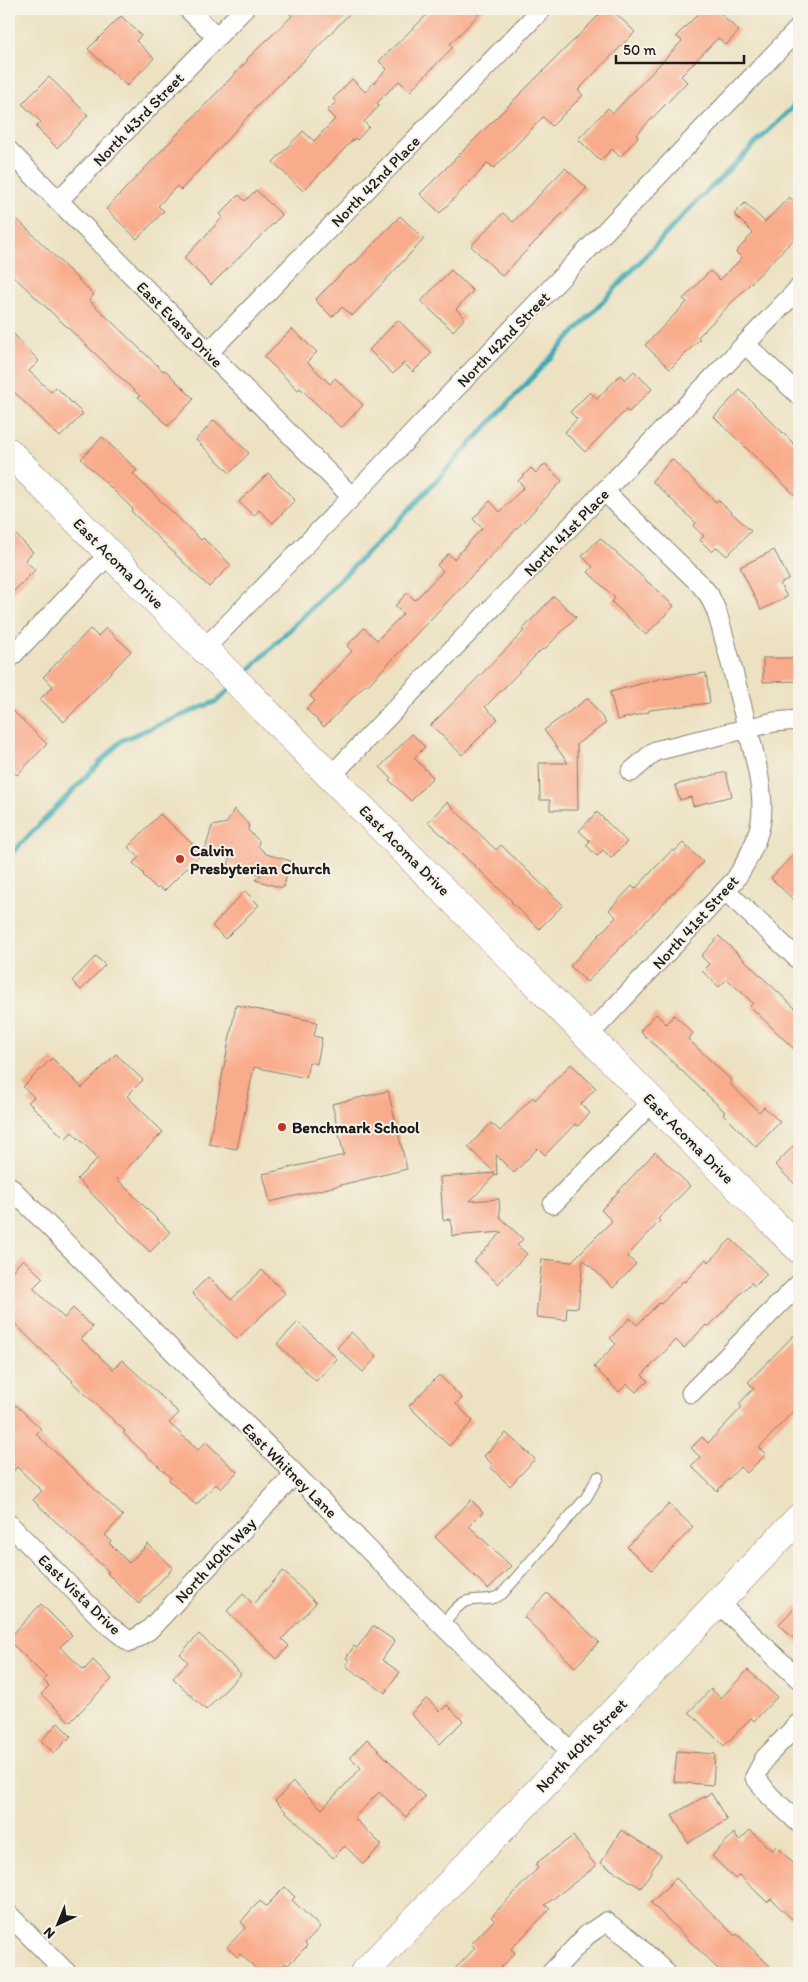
<svg xmlns="http://www.w3.org/2000/svg" width="808" height="1982" font-family="Itim,sans-serif">
<style>
.lines{fill:none;stroke-linecap:round;stroke-linejoin:round}
.stream{stroke:#3bacb5;stroke-width:5}
.building{fill:#f9ac8b}
.lane-casing{stroke:#847f6f;stroke-width:12}
.street-casing{stroke:#847f6f;stroke-width:21}
.secondary-casing{stroke:#847f6f;stroke-width:29}
.lane{stroke:#fff;stroke-width:10}
.street{stroke:#fff;stroke-width:19}
.secondary{stroke:#fff;stroke-width:28}
.poi-dot{fill:#c8321e;stroke:#f7f3e8;stroke-width:2}
.labels{text-anchor:middle;stroke-width:4;stroke-linejoin:round;paint-order:stroke}
.street-label{font-size:16px;fill:#1c1c1c;stroke:#f7f3e8}
.poi-label{font-size:16px;font-weight:bold;fill:#1c1c1c;stroke:#f7f3e8;text-anchor:start}
</style>
<rect width="100%" height="100%" fill="#f7f3e8"/>
<filter id="ink" filterUnits="userSpaceOnUse"><feTurbulence type="fractalNoise" baseFrequency=".02" numOctaves="2"/><feDisplacementMap in="SourceGraphic" scale="10" xChannelSelector="R" yChannelSelector="G"/><feConvolveMatrix kernelMatrix="1 2 1 2 8 2 1 2 1" color-interpolation-filters="sRGB"/></filter>
<filter id="wash" filterUnits="userSpaceOnUse"><feTurbulence type="fractalNoise" baseFrequency=".0096" numOctaves="4" result="noise"/><feDisplacementMap in="SourceGraphic" scale="20" xChannelSelector="R" yChannelSelector="G"/><feGaussianBlur stdDeviation="1.12" result="paint"/><feColorMatrix in="noise" values="0 0 0 0 0 0 0 0 0 0 0 0 0 0 0 0 0 1.4 0 .05"/><feComposite in="paint" operator="in"/></filter>
<g filter="url(#wash)">
<rect width="100%" height="100%" fill="#ece2c2"/>
<g class="lines">
<path class="stream" d="M242,677L393,527L690,208L799,101
M9,856L122,740L217,701L231,688"/>
</g>
<g id="blocks">
<path class="building" d="M285,9H354L308,57L265,98L181,190L177,186L158,206L164,211L137,239L106,209L248,60L247,59L292,16Z
M433,9H484L450,44L453,47L410,91L399,81L377,103L379,106L364,122L369,127L357,140L355,138L303,191L273,162L303,131L314,141L335,119L327,111L336,102L333,99L352,79L365,92L387,69L379,61Z
M605,9H611L635,32L578,90L583,95L552,126L543,117L494,168L488,163L440,213L420,194Z
M703,9H716L739,31L726,45L718,38L681,76L687,82L636,135L638,137L620,157L612,149L600,161L578,139L608,108L613,113L682,41L676,36Z
M121,16L141,35L136,41L154,58L127,86L88,49Z
M49,77L88,115L57,148L36,127L41,122L22,104Z
M565,168L587,188L502,276L471,246L503,213L513,222Z
M256,190L282,215L211,285L184,258L223,217L220,214L239,195L245,201Z
M789,197L799,206V234L698,337L700,339L670,369L645,345L687,302L683,299L710,271L720,280L742,258L736,252L753,233L734,214L745,203L765,222Z
M9,211L94,295L89,300L163,371L165,370L194,399L168,426L138,397L140,396L9,272Z
M400,216L424,239L352,316L342,307L332,317L315,300L350,265L352,266Z
M451,270L473,291L456,309L465,318L453,331L421,301Z
M398,320L432,353L413,372L404,363L393,374L369,350Z
M9,329L39,361L29,371L51,392L56,387L83,414L60,437L9,387Z
M292,329L317,352L307,362L330,384L335,378L363,405L341,428L300,388L298,390L264,357Z
M634,371L652,389L629,412L626,410L585,452L565,432L577,419L570,412L590,392L597,399L620,375L625,380Z
M740,390L799,449V499L714,417Z
M214,420L249,453L230,473L196,440Z
M102,437L137,470L133,474L201,540L203,538L231,565L209,587L131,511L133,509L81,459Z
M672,459L716,502L718,500L751,531L727,556L717,547L712,552L700,540L704,536L693,526L696,523L652,481Z
M545,464L562,481L367,686L366,684L324,727L306,709L315,701L310,696L352,651L347,646L364,628L377,640L403,614L395,606L407,593L415,600L443,571L437,565L448,554L454,559L482,528L473,519L490,501L500,512L524,487L518,481L531,468L536,473Z
M268,473L295,500L273,523L259,510L254,516L239,502Z
M9,528L33,552L25,560L35,570L9,596Z
M600,538L674,606L646,635L612,602L615,598L588,572L593,567L582,556Z
M774,550L789,579L780,584L787,597L761,610L740,567Z
M554,596L576,617L544,650L542,649L485,707L498,719L462,755L431,725L524,631L522,630Z
M106,628L131,651L64,722L40,699L53,686L43,677L90,629L98,636Z
M763,658H799V681L763,682Z
M706,673L710,703L649,710V712L617,720L610,692L663,678Z
M588,698L606,723L577,744L578,810H550V800H540L539,763H568L544,730Z
M9,707L47,744L17,775L9,767Z
M412,734L425,747L414,758L433,777L411,801L389,780L391,778L380,767Z
M726,772L732,796L693,806L691,797L680,800L675,785Z
M447,802L496,850L501,845L563,905L539,929L511,902L512,901L428,822Z
M234,809L249,825L248,830L259,841L258,846L266,854L291,861L283,888L255,880L261,875L228,865L230,859L205,850L212,826L227,823Z
M597,812L627,842L611,858L603,850L597,856L586,845L590,841L579,831Z
M160,814L202,853L164,891L159,887L157,889L143,875L144,874L133,863L139,857L128,847Z
M683,843L703,862L587,982L570,966L616,917L609,910L632,886L635,889L672,850L674,852Z
M799,848V905L771,878Z
M245,891L259,905L225,939L212,926Z
M719,936L799,1012V1054L750,1006L753,1003L727,979L719,987L702,971L709,964L701,956Z
M96,956L105,965L81,990L72,981Z
M236,1005L317,1022L314,1036L322,1038L317,1064L309,1062L306,1078L254,1067L237,1149L209,1144Z
M656,1014L666,1024L674,1015L693,1033L688,1039L732,1081L730,1084L759,1112L764,1107L780,1122L756,1147L723,1114L725,1112L640,1031Z
M116,1054L143,1080L127,1096L163,1132L117,1179L170,1232L150,1252L77,1179L98,1158L72,1132L65,1139L28,1102L34,1097L23,1087L52,1058L82,1088Z
M571,1064L596,1088L581,1104L590,1113L578,1126L575,1124L545,1155L538,1148L514,1173L496,1155L497,1175L496,1174L470,1201L499,1199L500,1217L523,1239L517,1245L527,1254L498,1284L474,1261L502,1232L452,1236L451,1219L443,1220L440,1177L495,1173L468,1147L491,1123L500,1131L533,1097L535,1100Z
M388,1091L407,1169L270,1202L263,1174L344,1155L332,1104Z
M799,1140V1188L775,1165Z
M655,1152L690,1186L658,1219L660,1221L627,1256L636,1264L613,1288L583,1259L578,1308L567,1307L566,1320L536,1317L542,1259L571,1262L612,1221L601,1210Z
M731,1239L767,1274L755,1286L751,1283L708,1327L706,1325L684,1348L676,1340L642,1375L648,1381L636,1392L627,1384L619,1392L594,1367L616,1344L610,1338L630,1318L637,1325L659,1303L661,1304L683,1281L685,1282L706,1259L709,1262Z
M23,1259L43,1278L33,1288L64,1318L73,1308L93,1327L81,1339L113,1369L122,1360L179,1413L169,1423L198,1450L206,1442L237,1472L221,1489L216,1484L196,1505L169,1480L171,1478L123,1433L125,1431L72,1382L73,1381L9,1318V1274Z
M262,1270L285,1293L237,1339L192,1293L208,1277L231,1300Z
M298,1322L337,1359L316,1381L277,1344Z
M799,1330V1405L759,1448L766,1454L747,1473L740,1467L717,1491L691,1466L700,1457L691,1448L702,1437L708,1443L742,1407L739,1404L754,1388L748,1382Z
M351,1332L377,1357L363,1372L337,1348Z
M439,1375L462,1398L456,1404L473,1421L449,1446L409,1406Z
M16,1405L41,1429L36,1434L123,1516L105,1535L111,1541L109,1543L129,1563L148,1544L173,1568L139,1604L107,1573L109,1572L33,1500L42,1491L17,1467L9,1476V1412Z
M506,1433L535,1459L510,1486L490,1467L493,1465L484,1456Z
M471,1500L483,1512L469,1526L511,1566L488,1589L435,1537Z
M669,1504L693,1527L652,1570L627,1547Z
M283,1571L316,1603L282,1639L289,1646L277,1659L227,1611L243,1594L253,1604Z
M547,1593L599,1642L575,1667L524,1617Z
M799,1603V1644L779,1624Z
M41,1604L72,1635L60,1647L84,1670L93,1660L112,1679L70,1722L41,1694L49,1686L43,1680L46,1677L9,1641V1638Z
M373,1626L395,1641L382,1660L400,1672L385,1693L346,1666L349,1660L346,1658L354,1646L357,1648Z
M199,1634L241,1674L206,1710L173,1678L188,1662L180,1654Z
M748,1670L777,1697L754,1721L751,1718L724,1746L689,1712L711,1689L721,1698Z
M427,1698L440,1712L447,1705L463,1721L440,1744L411,1714Z
M58,1723L71,1736L54,1753L41,1741Z
M367,1739L425,1797L406,1817L379,1792L354,1818L382,1845L363,1864L345,1846L333,1858L275,1801L293,1782L322,1809L361,1768L350,1757Z
M677,1751L715,1754L713,1785L674,1782Z
M711,1793L727,1820L688,1843L672,1815Z
M621,1830L661,1855L641,1888L601,1863Z
M750,1830L772,1851L776,1846L799,1869V1926L771,1899L767,1902L739,1875L735,1879L712,1856L734,1833L739,1841Z
M573,1836L596,1866L545,1905L550,1909L511,1949L515,1953L496,1973H451L475,1948L471,1944L494,1920L491,1917L538,1868L535,1864Z
M676,1878L735,1936L737,1934L777,1973H722L651,1903Z
M285,1887L295,1897L292,1900L320,1927L305,1943L307,1946L288,1965L286,1963L276,1973H261L240,1954L237,1957L227,1947L246,1927L241,1922L250,1911L260,1901L266,1906Z"/>
</g>
</g>
<g filter="url(#ink)">
<use href="#blocks" fill-opacity="0" stroke="#847f6f" stroke-width="1"/>
<g class="lines">
<g class="lane-casing">
<path id="lane" d="M442,1625C448,1618 458,1603 468,1601C482,1597 488,1603 502,1594L586,1498L598,1477"/>
</g>
<g class="street-casing">
<path id="street" d="M188,9L217,37
M9,151L352,497
M58,201L244,9
M745,344L799,395
M208,353L542,9
M204,649L352,497L799,28
M9,659L110,553
M631,772L655,751L774,722L799,720
M331,776L799,288
M726,891L799,960
M588,1036L735,880C747,862 757,843 761,821C766,788 749,736 741,703C733,672 726,641 716,610L709,595L700,584L605,492
M9,1186L295,1474L442,1625L573,1754
M553,1204L653,1101
M691,1393L799,1284
M9,1524L107,1624L130,1642L149,1630L295,1474
M717,1602L799,1679
M799,1723L765,1758L755,1777L770,1796L799,1823
M9,1915L67,1973
M551,1973L587,1935L606,1922L629,1938L666,1973"/>
</g>
<g class="secondary-casing">
<path id="secondary" d="M9,452L799,1249
M364,1973L799,1518"/>
</g>
<use href="#lane" class="lane"/>
<use href="#street" class="street"/>
<use href="#secondary" class="secondary"/>
</g>
</g>
<g class="poi-dot">
<circle cx="180" cy="859" r="5"/>
<circle cx="282" cy="1127" r="5"/>
</g>
<g class="labels">
<g class="street-label">
<text transform="translate(138 119) rotate(-46)" y="6">North 43rd Street</text>
<text transform="translate(375 181) rotate(-46)" y="6">North 42nd Place</text>
<text transform="translate(180 324) rotate(45)" y="6">East Evans Drive</text>
<text transform="translate(503 339) rotate(-46)" y="6">North 42nd Street</text>
<text transform="translate(566 532) rotate(-46)" y="6">North 41st Place</text>
<text transform="translate(119 563) rotate(45)" y="6">East Acoma Drive</text>
<text transform="translate(405 850) rotate(45)" y="6">East Acoma Drive</text>
<text transform="translate(695 922) rotate(-48)" y="6">North 41st Street</text>
<text transform="translate(689 1138) rotate(45)" y="6">East Acoma Drive</text>
<text transform="translate(290 1470) rotate(45)" y="6">East Whitney Lane</text>
<text transform="translate(215 1560) rotate(-47)" y="6">North 40th Way</text>
<text transform="translate(80 1594) rotate(44)" y="6">East Vista Drive</text>
<text transform="translate(581 1745) rotate(-46)" y="6">North 40th Street</text>
</g>
<g class="poi-label">
<text x="190" y="856">Calvin<tspan x="190" dy="18">Presbyterian Church</tspan></text>
<text x="292" y="1133">Benchmark School</text>
</g>
</g>
<rect width="808" height="1982" fill="none" stroke="#f7f3e8" stroke-width="30"/>
<g transform="translate(58 1924) rotate(224)" stroke="#f7f3e8" stroke-width="4" paint-order="stroke">
<path d="M0-4L9 19L0 12L-9 19Z" fill="#1c1c1c"/>
<text y="-8" font-size="14" font-weight="bold" text-anchor="middle" fill="#1c1c1c">N</text>
</g>
<path d="M616 55v8h128v-8" fill="none" stroke="#1c1c1c" stroke-width="2.5"/>
<text x="623" y="55" font-size="15" fill="#1c1c1c" stroke="#f7f3e8" stroke-width="4" paint-order="stroke">50 m</text>
</svg>
